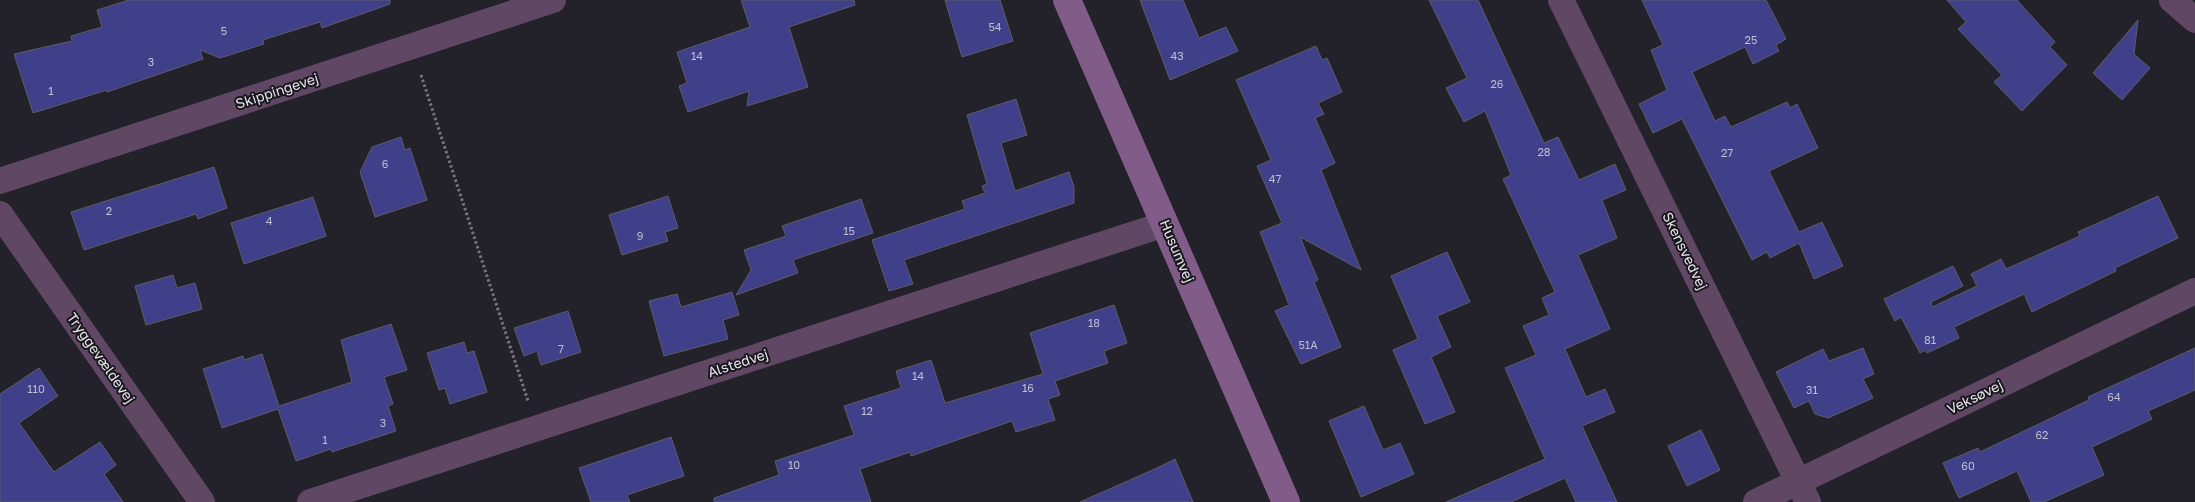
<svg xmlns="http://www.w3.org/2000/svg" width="2195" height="502" font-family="'Golos Text',sans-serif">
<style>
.building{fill:#3f4089;stroke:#5c5d67}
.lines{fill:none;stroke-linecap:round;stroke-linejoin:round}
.path{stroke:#77767c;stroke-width:3;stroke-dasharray:2.5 2.5;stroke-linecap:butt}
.street{stroke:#604864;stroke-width:26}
.secondary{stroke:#825c89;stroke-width:28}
.labels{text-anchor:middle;stroke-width:4;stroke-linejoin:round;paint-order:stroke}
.number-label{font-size:11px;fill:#bebdd3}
.street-label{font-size:14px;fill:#e8e7ec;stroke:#1a171f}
</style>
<rect width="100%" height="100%" fill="#232129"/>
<path class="building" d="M129,0H390V4L322,28L320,22L263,40L264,44L220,58L200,50L203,59L107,92V90L33,113L14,54L72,41L71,36L102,27L97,10Z
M741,0H854L855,5L789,27L808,87L747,106L749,91L688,112L679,86L687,83L677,52L750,27Z
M945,0H1000L1013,41L962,57Z
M1140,0H1183L1199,38L1226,27L1238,51L1170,80Z
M1429,0H1478L1544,143L1558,137L1579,180L1615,164L1626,190L1602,200L1617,238L1578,255L1610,329L1565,349L1586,397L1605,389L1615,412L1582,426L1617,502H1576L1565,478L1511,502H1446L1545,459L1505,368L1536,355L1523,326L1549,315L1542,298L1555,292L1503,179L1511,175L1485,111L1464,122L1446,88L1467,78Z
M1642,0H1766L1786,39L1776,45L1779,51L1753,64L1745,47L1692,72L1715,121L1725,116L1731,127L1787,102L1790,108L1797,104L1818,148L1769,171L1799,232L1822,222L1843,266L1814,279L1799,243L1770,258L1767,252L1752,260L1682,119L1653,133L1639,104L1667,90L1651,50L1663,45Z
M1947,0H2017L2055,42L2050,47L2067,65L2022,111L1994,82L2002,75L1958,29L1966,22Z
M2138,20L2134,54L2150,68L2122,100L2093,73Z
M1316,46L1322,60L1327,58L1342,92L1318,103L1324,114L1315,118L1335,163L1321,170L1361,270L1300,237L1318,280L1314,282L1341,347L1301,364L1275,311L1289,305L1260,232L1282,223L1257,166L1271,160L1236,80Z
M1016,99L1027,135L1001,143L1015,191L1069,172L1074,187V203L904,260L913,284L889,291L872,240L965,209L962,201L985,193L982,186L987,184L967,115Z
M401,137L405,150L410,148L427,200L375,217L360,172L372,147Z
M214,167L227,208L198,219L196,214L84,250L71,212Z
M668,196L678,228L665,232L668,241L622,255L609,215Z
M2158,196L2178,238L2115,268L2116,271L2032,312L2024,294L1954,327L1959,338L1927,353L1926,350L1920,353L1901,317L1895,321L1884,299L1953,266L1963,286L1931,302L1932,307L1977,286L1971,274L2001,259L2006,269L2080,236L2078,232Z
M313,197L326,236L244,264L231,223Z
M861,199L873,233L793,260L798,273L736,295L751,270L744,250L786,236L782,226Z
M1447,252L1470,302L1437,316L1451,347L1431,357L1455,412L1425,424L1393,350L1418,339L1391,276Z
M173,275L177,288L195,283L202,309L146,325L135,286Z
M732,292L739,315L723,320L728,339L664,356L649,301L677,294L681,307Z
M1114,305L1127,343L1104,351L1108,363L1055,381L1060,395L1048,399L1055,420L1016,432L1012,421L911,456L910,452L860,469L871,502H714V498L779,475L775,461L854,435L844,406L901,388L896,371L931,360L945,403L1043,374L1030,333Z
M568,311L581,352L541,365L537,351L524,356L514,328Z
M391,324L407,370L384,377L393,404L388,406L396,431L332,452L331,449L296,461L278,409L222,428L203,369L243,356L244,360L262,354L279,406L352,382L341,340Z
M464,342L467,353L474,351L487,392L450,404L445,388L439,390L427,353Z
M1863,348L1874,374L1863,379L1873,398L1828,418L1815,414L1809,401L1794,408L1776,372L1823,349L1829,361Z
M2195,348V390L2148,411L2152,419L2092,447L2104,475L2044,502H2031L2017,471L1959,498L1943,463L1978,448L1980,452L2089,400L2088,397Z
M39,368L58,396L19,423L54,472L100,442L116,465L104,474L123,502H0V394Z
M1364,406L1383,450L1400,443L1414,474L1361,497L1329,421Z
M1701,430L1720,470L1687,486L1668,446Z
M671,437L684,476L627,495L630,502H591L579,468Z
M1175,459L1193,502H1080L1157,468Z"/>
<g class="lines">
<path class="path" d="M421,75L528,401"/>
<path class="street" d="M1561,0L1808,502
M2172,0L2195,20
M0,181L553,0
M0,214L202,502
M310,502L1165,224
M1756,502L2195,291"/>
<path class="secondary" d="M1067,0L1286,502"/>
</g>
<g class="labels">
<g class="number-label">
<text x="995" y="31">54</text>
<text x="224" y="35">5</text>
<text x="1751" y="44">25</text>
<text x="697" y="60">14</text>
<text x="1177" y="60">43</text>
<text x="151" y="66">3</text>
<text x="1497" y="88">26</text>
<text x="51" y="95">1</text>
<text x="1544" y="156">28</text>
<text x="1727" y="157">27</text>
<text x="385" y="168">6</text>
<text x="1275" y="183">47</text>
<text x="109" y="215">2</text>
<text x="269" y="225">4</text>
<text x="849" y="235">15</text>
<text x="640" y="240">9</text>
<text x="1094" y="327">18</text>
<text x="1930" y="344">81</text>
<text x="1308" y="349">51A</text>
<text x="561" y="353">7</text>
<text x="918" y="380">14</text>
<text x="1028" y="392">16</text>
<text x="36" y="393">110</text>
<text x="1812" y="394">31</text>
<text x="2114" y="401">64</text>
<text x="867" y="415">12</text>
<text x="383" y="427">3</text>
<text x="2042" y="439">62</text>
<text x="325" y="444">1</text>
<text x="794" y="469">10</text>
<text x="1968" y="470">60</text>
</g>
<g class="street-label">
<text transform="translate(277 91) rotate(-18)" y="5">Skippingevej</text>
<text transform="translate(1177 251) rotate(67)" y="5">Husumvej</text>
<text transform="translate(1685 251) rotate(64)" y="5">Skensvedvej</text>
<text transform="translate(101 358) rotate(55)" y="5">Tryggevældevej</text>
<text transform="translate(738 363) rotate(-18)" y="5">Alstedvej</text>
<text transform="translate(1975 397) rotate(-26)" y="5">Veksøvej</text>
</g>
</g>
</svg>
